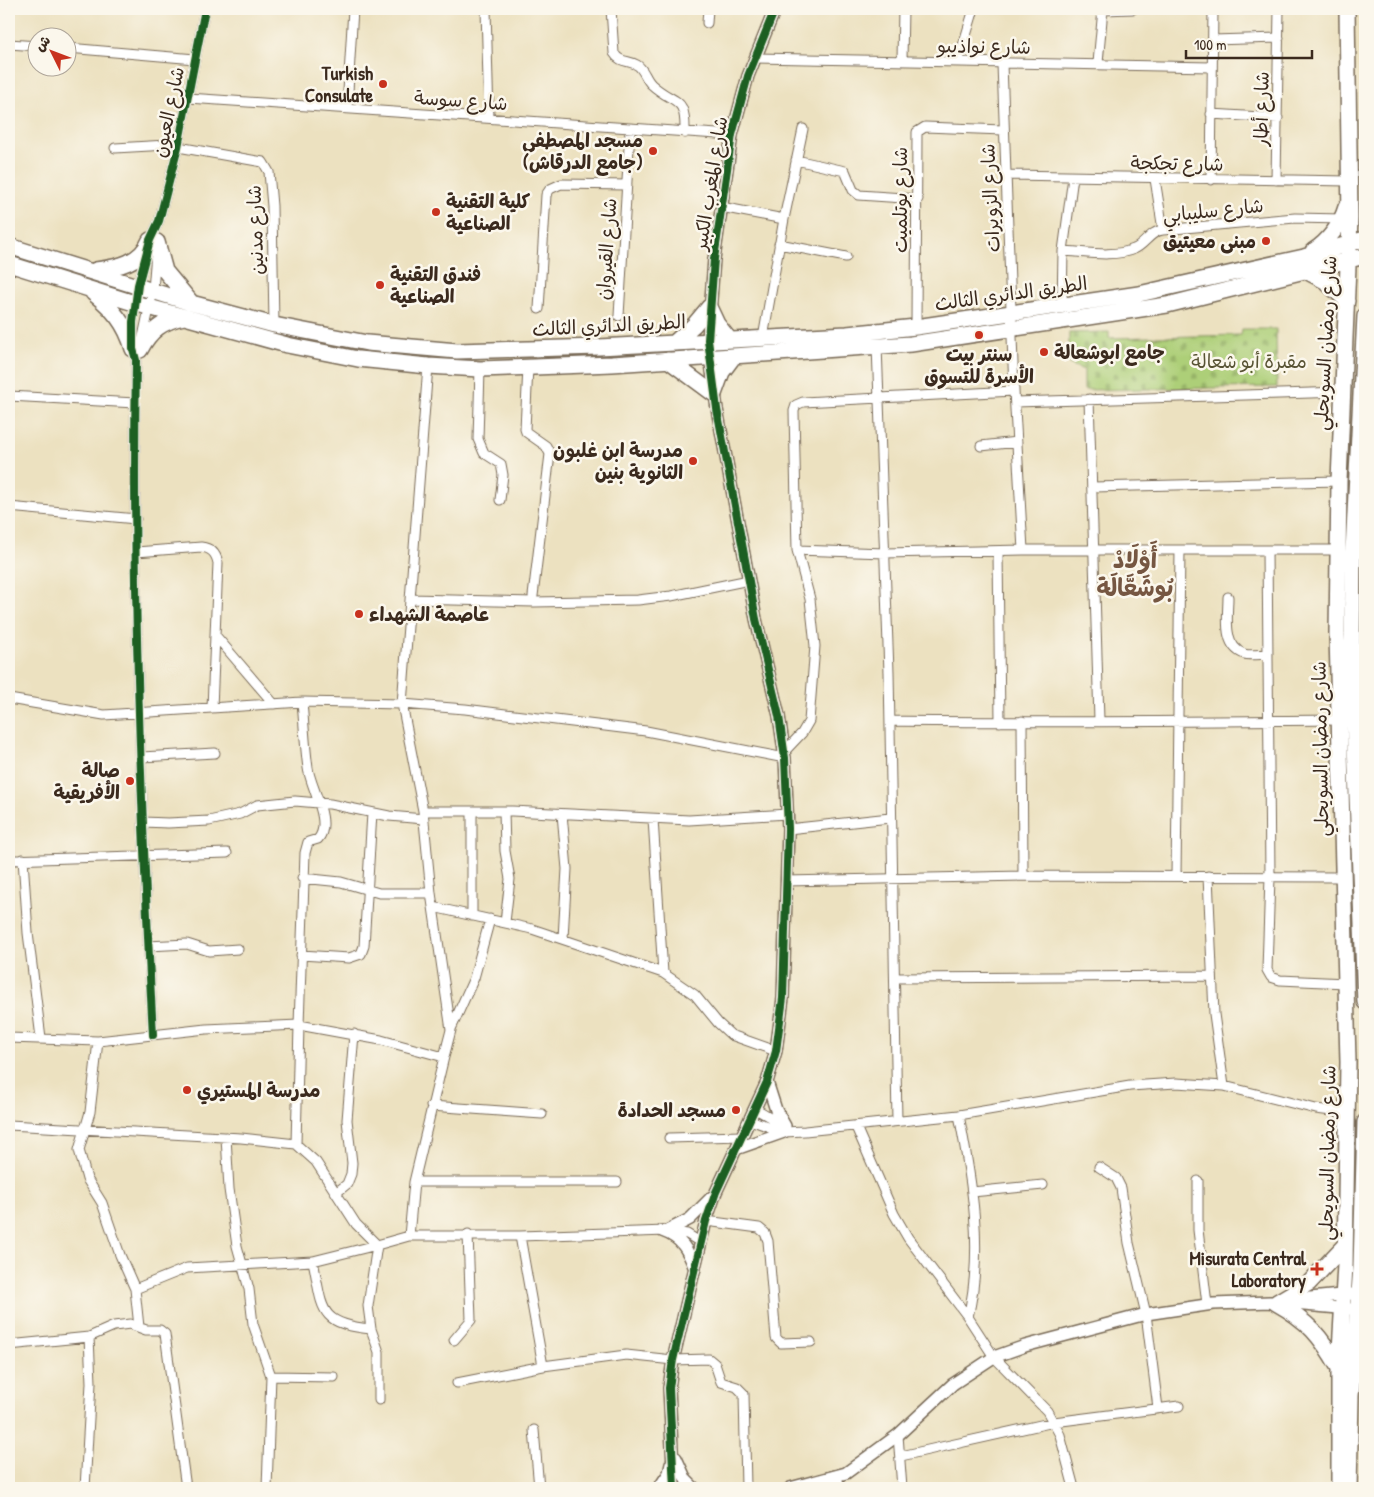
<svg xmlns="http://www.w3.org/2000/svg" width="1374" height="1497" font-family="'Patrick Hand','Playpen Sans Arabic',sans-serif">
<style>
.cemetery{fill:url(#cemetery-stones);stroke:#747c4b}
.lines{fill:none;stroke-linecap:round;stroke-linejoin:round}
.minor-casing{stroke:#796a57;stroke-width:11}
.tertiary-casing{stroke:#796a57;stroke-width:14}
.primary-casing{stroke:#796a57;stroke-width:18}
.minor{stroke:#fff;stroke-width:9}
.tertiary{stroke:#fff;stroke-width:11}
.primary{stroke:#fff;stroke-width:15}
.cycleway-casing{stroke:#fbf7ec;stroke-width:11}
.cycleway{stroke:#1b5e20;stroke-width:8}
.poi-dot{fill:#c8321e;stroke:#fbf7ec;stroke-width:2}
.labels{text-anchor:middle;stroke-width:5;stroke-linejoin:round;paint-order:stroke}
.street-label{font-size:19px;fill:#3b2a1e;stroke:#fbf7ec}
.poi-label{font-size:19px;font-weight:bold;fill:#3b2a1e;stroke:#fbf7ec;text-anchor:end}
.park-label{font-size:19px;fill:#585334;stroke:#fbf7ec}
.district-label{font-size:24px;font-weight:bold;fill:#765742;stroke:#fbf7ec}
</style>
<defs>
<pattern id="cemetery-stones" width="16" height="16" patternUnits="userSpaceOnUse" patternTransform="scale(1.25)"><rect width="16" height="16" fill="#adcf78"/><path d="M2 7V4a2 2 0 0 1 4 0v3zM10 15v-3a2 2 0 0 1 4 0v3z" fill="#96b267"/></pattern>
</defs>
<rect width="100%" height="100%" fill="#fbf7ec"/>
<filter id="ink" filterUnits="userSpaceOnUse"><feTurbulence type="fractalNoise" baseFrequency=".02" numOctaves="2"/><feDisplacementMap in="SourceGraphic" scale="10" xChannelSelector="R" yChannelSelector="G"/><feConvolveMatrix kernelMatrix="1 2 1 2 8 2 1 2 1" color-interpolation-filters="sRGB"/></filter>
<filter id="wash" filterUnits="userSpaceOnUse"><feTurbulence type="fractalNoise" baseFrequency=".0096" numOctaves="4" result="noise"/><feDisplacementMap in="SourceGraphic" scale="20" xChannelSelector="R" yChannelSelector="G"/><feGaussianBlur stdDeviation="1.12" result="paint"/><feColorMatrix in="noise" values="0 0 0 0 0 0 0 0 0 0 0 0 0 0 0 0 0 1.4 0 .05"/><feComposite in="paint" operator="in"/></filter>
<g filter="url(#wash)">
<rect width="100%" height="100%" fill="#ece1c0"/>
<path class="cemetery" d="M1242,329H1276L1277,387L1084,390V370L1069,364V333L1109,332V338L1241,335Z"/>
</g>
<g filter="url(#ink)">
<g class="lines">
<g class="minor-casing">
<path id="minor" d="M486,9L489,118
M611,9L614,53C620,63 628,60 637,65C644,69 645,78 651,84C675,106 686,94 685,133
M1103,10L1133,9
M707,23L708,9
M1213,40L1279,38
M9,44L38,46
M68,48L195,59
M755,58L1211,67
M902,60L903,9
M958,62L974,9
M1098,63L1103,9
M1002,64L1014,391L1023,550
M188,98L732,135
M347,108L353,9
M1211,114L1278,118
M115,148L167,145L263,162L269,172L272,206L274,325
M796,160L845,171L853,190L859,195L918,199
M1006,175L1348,181
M1155,179L1163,230
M1211,180L1213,9
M1276,180L1279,9
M721,207L784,219
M779,244L846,257
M1063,251C1085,252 1113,258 1134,249C1145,245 1150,231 1163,230L1295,218L1343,219
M1062,307L1063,251L1073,177
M539,309L546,195L550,189L561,184L627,185
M619,316L630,130
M916,327L917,132L925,127L1003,130
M763,338L784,219L803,129
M142,342L153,290L156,253
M877,346L889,672L897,1121
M428,366L402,704L423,811L431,893L451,1030L444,1057
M528,367L525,429L526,432L546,446L550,454L533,596
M480,369L478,439L484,453L501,464L503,475L500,500
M9,396L135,403
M1089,399L1099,720
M1015,402L1342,392
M981,446L1017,442
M1093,487L1339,481
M9,507L136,519
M797,550L885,553L1023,550H1339
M1267,550L1270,877L1267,970L1271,977L1280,980L1346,983
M136,552L201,547C211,548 216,553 218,563L212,708
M998,552L1000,722
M1228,597C1228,617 1222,645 1244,654C1250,656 1261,654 1268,654
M410,599L534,602L638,600L671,596L749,580
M215,635L274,704
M9,699L104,715L302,702L402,704L465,709L646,731L785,758
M302,702C304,724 305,747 308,768C310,786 333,823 318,839L308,842L305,853L299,1025L381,1040L444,1057L414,1182L409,1236
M890,721C1039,723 1189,721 1338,720
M1022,721L1023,876
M784,752L802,733L809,721L815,646L810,599L797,550L794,411L796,405L803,402L1014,391
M141,757L215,753
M423,811H512L689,820L787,814
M472,811V916
M504,811L505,851L510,879L505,922
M562,814L567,869L563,938
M653,819L663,973
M143,822L168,823L209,821L240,814L257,805L295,801L330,804L389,816L424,819
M788,829L890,818
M23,859L28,933L41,1038
M9,860L227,853
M1176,876L1180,550
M1208,876L1214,1014L1224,1086
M302,878L341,882L379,893H431
M786,881L1023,876L1343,877
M433,907L532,929L663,973L695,995L718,1023L731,1035L776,1051
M148,946L187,944L209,951L238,949
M301,955L349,958L361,954L364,946L372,813
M895,978L1212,976
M451,1029L474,978L490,919
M153,1035C141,810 132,585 136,360L133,349V322L138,285L150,240L159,221L178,147L205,9
M9,1038L98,1041
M431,1106L542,1114
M756,1109L785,1126
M959,1115C972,1182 984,1249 968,1317
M750,1120L784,1132L805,1131L959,1115L1130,1086L1176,1083L1224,1086L1316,1109L1347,1113
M9,1125L241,1138L296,1144L316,1162L356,1224L377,1245L409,1236H520L667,1231L687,1234L700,1242
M856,1127L894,1214L908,1238L968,1317L994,1357L1047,1411L1060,1435L1074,1488
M226,1137L229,1189L237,1246L249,1289L253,1324L271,1376L267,1488
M669,1138L742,1136
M1099,1167L1116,1178L1121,1188L1129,1243L1146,1314L1158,1408
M1198,1181V1230L1207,1304
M414,1182H617
M972,1192L1043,1185
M336,1193L347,1184L351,1174L352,1163L347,1120L354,1034
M706,1221L759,1228L765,1233L768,1241L776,1338L781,1343L811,1342
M520,1236L543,1366
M377,1245L368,1306L371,1329L379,1352V1400
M313,1261C323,1308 317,1324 371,1329
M135,1289L120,1255L102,1203L87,1179L79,1150L90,1112L98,1041L206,1029L299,1025L296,1144
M139,1327L135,1289L187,1268L313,1261L377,1245
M89,1337L114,1326L130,1324L146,1330H160L165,1334L186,1488
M454,1340L471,1320L468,1234
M9,1345L89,1337L91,1383L85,1488
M271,1376L334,1377
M457,1383L543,1366L626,1355L673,1360L709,1359L715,1364L721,1382L737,1387L744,1394L746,1488
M534,1430L539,1488
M898,1435L902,1488
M901,1456L1054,1422L1179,1406
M837,1477L840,1488"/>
</g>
<g class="tertiary-casing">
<path id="tertiary" d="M767,1082L776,1110L785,1126
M736,1149L784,1132
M662,1231C682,1238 688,1250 695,1269
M667,1231L690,1219L712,1197
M1290,1300L1351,1294
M676,1458L686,1480L694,1488
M659,1488L669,1473L671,1464
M674,1488L669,1388L673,1360L706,1221L716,1192L767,1082L776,1051L783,998L788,829L785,758L779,716L756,619L717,409L708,340L714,259L732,135L748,76L775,9
M790,1488L846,1473L898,1435L953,1384L994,1357L1025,1346L1146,1314L1213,1304L1270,1302L1350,1309"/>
</g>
<g class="primary-casing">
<path id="primary" d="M157,242L165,271L190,301
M9,246L191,303L274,325L367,343L457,351L599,347L847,334L916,327L1139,294L1304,257L1365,239
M1313,251C1329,241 1341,224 1346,207
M9,264L134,303L287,345L358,359L428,366L480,369L612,364L911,344L1167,305L1365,256
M96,270C118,267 141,263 150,240
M1306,271L1325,281L1347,301
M93,293C113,309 126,324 133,349
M709,307L717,324L729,339
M1365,316L1353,553L1352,664L1365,1002
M675,342L694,325L709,307
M140,350C150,331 162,321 184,317
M668,360L714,394L722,372L734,356
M1277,1302L1309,1283L1345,1245
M1276,1303C1308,1321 1321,1336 1339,1368
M1339,1488V1368L1345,1265L1348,1062L1337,634L1339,481L1350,218L1347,9
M1349,1488L1351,1396L1361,1268L1365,1122"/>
</g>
<use href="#minor" class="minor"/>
<use href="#tertiary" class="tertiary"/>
<use href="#primary" class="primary"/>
<g class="cycleway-casing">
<path id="cycleway" d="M153,1035C141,810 132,585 136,360L133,349V322L138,285L150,240L159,221L178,147L205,9
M674,1488L669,1388L673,1360L706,1221L716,1192L767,1082L776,1051L783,998L788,829L785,758L779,716L756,619L717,409L708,340L714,259L732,135L748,76L775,9"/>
</g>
<use href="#cycleway" class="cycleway"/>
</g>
</g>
<g class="poi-dot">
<circle cx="383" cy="84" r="5"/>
<circle cx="653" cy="151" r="5"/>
<circle cx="436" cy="212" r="5"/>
<circle cx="1266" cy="241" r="5"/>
<circle cx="380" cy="285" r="5"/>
<circle cx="979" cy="335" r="5"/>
<circle cx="1044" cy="352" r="5"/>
<circle cx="693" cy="461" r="5"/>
<circle cx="359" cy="614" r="5"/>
<circle cx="130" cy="781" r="5"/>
<circle cx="187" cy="1090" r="5"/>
<circle cx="736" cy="1110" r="5"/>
<path d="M1314.5 1261.5h5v5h5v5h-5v5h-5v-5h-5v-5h5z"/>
</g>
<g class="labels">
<g class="street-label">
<text transform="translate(984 46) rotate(1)" y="7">شارع نواذيبو</text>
<text transform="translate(461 100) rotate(4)" y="7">شارع سوسة</text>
<text transform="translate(1261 109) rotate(-89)" y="7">شارع أطار</text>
<text transform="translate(168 112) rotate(-78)" y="7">شارع العيون</text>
<text transform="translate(1177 163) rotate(1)" y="7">شارع تجكجة</text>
<text transform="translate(710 183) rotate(-81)" y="7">شارع المغرب الكبير</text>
<text transform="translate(990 198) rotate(-93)" y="7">شارع الزويرات</text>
<text transform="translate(900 200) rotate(-90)" y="7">شارع بوتلميت</text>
<text transform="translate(1213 210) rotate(-6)" y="7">شارع سليبابي</text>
<text transform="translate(255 230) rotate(-92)" y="7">شارع مدنين</text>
<text transform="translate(606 249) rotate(-86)" y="7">شارع القيروان</text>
<text transform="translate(1011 293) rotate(-8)" y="7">الطريق الدائري الثالث</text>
<text transform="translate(609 325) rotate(-3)" y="7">الطريق الدائري الثالث</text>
<text transform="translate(1325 343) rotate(-87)" y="7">شارع رمضان السويحلي</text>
<text transform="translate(1320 749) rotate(-91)" y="7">شارع رمضان السويحلي</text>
<text transform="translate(1327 1153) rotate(-89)" y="7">شارع رمضان السويحلي</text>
</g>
<g class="poi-label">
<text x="373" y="80">Turkish<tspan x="373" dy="22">Consulate</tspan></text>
<text x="643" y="147">مسجد المصطفى<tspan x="643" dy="22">(جامع الدرقاش)</tspan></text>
<text x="446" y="208" text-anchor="start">كلية التقنية<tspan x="446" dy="22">الصناعية</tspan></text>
<text x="1256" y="248">مبنى معيتيق</text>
<text x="390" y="281" text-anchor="start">فندق التقنية<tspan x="390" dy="22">الصناعية</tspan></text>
<text x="1054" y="359" text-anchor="start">جامع ابوشعالة</text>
<text x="979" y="361" text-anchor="middle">سنتر بيت<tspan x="979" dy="22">الأسرة للتسوق</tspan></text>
<text x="683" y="457">مدرسة ابن غلبون<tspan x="683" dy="22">الثانوية بنين</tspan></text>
<text x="369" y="621" text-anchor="start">عاصمة الشهداء</text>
<text x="120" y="777">صالة<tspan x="120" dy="22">الأفريقية</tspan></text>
<text x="197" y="1097" text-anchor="start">مدرسة المستيري</text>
<text x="726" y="1117">مسجد الحدادة</text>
<text x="1306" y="1265">Misurata Central<tspan x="1306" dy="22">Laboratory</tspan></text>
</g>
<g class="park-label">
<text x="1249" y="368">مقبرة أبو شعالة</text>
</g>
<g class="district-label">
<text x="1135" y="568">أَوْلَادْ<tspan x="1135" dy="28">بُوشَعَّالَة</tspan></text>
</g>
</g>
<rect width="1374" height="1497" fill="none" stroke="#fbf7ec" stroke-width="30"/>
<g transform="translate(52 52) rotate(312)"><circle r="24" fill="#fbf7ec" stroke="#aea59a"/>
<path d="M0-4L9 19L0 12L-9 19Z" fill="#c8321e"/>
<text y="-8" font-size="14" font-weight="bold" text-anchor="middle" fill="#3b2a1e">ش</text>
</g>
<path d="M1186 50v8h126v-8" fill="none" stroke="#3b2a1e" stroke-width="2.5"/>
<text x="1194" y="50" font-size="15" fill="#3b2a1e" stroke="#fbf7ec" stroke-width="4" paint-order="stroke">100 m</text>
</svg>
